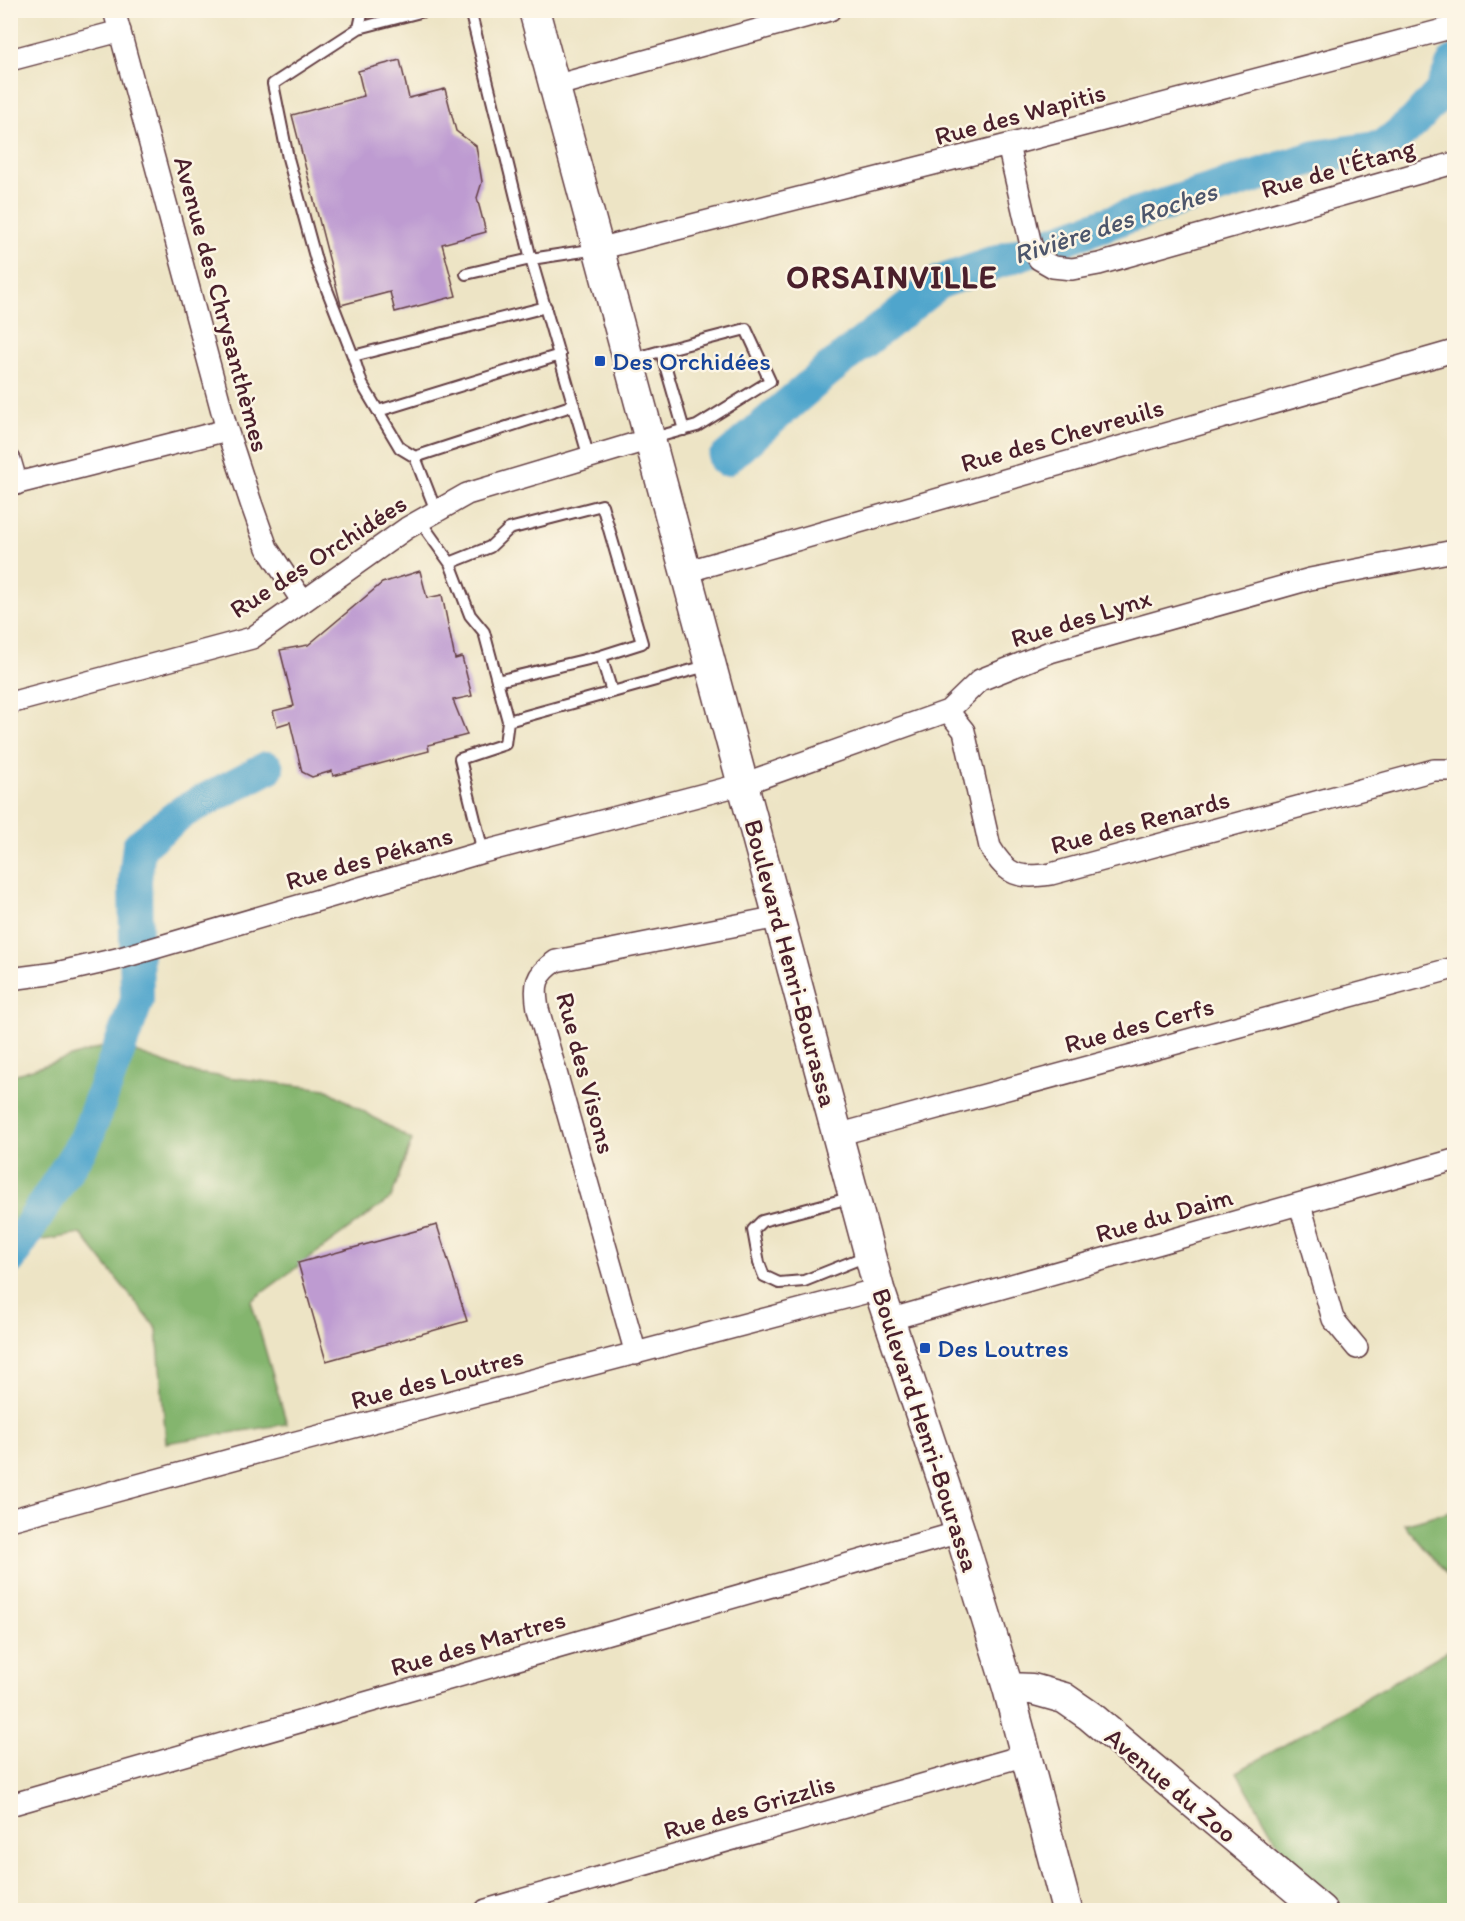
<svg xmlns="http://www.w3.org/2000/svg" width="1465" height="1921" font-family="Itim,sans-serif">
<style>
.forest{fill:#84b56e;stroke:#676a4c;stroke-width:1.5}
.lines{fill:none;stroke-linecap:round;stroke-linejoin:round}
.river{stroke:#50a5cc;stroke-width:34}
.building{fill:#be9bd1}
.lane-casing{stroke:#623d42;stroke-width:14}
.street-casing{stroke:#623d42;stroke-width:24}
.secondary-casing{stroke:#623d42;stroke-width:33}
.lane{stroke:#fff;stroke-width:10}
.street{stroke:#fff;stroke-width:21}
.secondary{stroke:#fff;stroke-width:30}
.transit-dot{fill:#1a4fb4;stroke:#fcf5e5;stroke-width:2}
.labels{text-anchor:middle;stroke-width:5;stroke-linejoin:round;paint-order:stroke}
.street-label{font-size:26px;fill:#4a1f2b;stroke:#fcf5e5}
.transit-label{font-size:26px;fill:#164399;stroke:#fcf5e5;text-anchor:start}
.water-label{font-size:27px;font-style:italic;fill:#4c556b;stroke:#fcf5e5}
.district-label{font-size:32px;font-weight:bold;letter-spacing:1.5px;fill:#4a1f2b;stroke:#fcf5e5}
</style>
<rect width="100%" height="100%" fill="#fcf5e5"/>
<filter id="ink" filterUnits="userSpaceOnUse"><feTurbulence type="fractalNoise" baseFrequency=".0167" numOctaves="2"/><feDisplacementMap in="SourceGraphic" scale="12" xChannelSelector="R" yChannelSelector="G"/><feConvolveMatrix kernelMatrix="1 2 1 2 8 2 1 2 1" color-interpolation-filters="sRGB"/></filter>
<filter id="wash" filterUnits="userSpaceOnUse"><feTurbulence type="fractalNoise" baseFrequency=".008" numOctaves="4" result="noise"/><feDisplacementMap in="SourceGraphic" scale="24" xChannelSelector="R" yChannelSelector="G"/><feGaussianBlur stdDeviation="1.35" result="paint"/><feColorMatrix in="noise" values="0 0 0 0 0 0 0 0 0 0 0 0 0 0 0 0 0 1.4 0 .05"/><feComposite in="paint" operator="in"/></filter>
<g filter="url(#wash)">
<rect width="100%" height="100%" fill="#ede4c5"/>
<path class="forest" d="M112,1044L194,1073L326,1089L412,1140L391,1198L251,1301L287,1424L166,1443L157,1329L81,1234L11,1245L10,1076Z
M1454,1510V1583L1404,1524Z
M1454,1647V1910H1338L1297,1876L1237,1772Z"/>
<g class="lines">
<path class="river" d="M725,459L827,371L940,282L1120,219L1316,157L1383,147L1414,122L1441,92L1454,62
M10,1258L86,1139L137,1000L135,880L139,846L184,811L267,768"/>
</g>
<g id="blocks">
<path class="building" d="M400,60L409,98L445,89L456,131L476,146L482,182L477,198L486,232L442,244L456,296L395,312L390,292L341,305L292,115L364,96L358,71Z
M420,571L427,598L442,595L455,659L462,657L472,696L453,700L467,735L428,745L429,751L333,776L332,771L312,777L302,772L290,722L277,726L273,711L294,706L280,650L308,645L382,583Z
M437,1225L467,1321L326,1361L298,1263Z"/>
</g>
</g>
<g filter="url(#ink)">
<use href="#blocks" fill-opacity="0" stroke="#623d42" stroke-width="1.5"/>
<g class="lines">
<g class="lane-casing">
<path id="lane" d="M359,28L363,10
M466,274L531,259L470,10
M353,356L317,264L288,158L273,84L359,28L428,10
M629,360L661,351
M378,411L560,355
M653,438L697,426L770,381L746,329L661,351L684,430
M415,457L400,448L362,384L353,356L546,307
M589,458L531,259L597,249
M436,511L415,457L574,405
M420,521L450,563L470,615L484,632L508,721L710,665
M450,563L490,547L509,529L602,505L642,643L601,656
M497,681L601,656L612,692
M483,852L460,759L505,744L508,721
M853,1197L762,1221L753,1230L759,1263L764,1276L779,1283L804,1281L869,1255"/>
</g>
<g class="street-casing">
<path id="street" d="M114,10L227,430L251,503L267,548L303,602
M10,60L120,31
M554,86L830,10
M1008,145L1031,245L1039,259L1053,267L1072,269L1099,264L1454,163
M598,249L1008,145L1454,27
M10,460L17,484
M10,485L227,430
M685,572L1454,351
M10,703L252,638L407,528L467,494L650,439
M948,711L964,731L990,847C1007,876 1019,879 1051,874L1434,770H1454
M10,979L56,973L117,959L483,852L743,784L948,711L980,680L1050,652L1310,579L1454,551
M837,1135L1454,968
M1300,1205L1333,1319L1357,1348
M888,1320L1454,1160
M636,1354L538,1009C534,985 535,975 556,961L778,917
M10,1520L270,1449L879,1289
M10,1805L960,1532
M486,1910L1026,1755"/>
</g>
<g class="secondary-casing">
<path id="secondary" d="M534,10L879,1289L960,1532L1008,1688L1067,1910
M1008,1688L1032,1689L1064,1698L1090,1716L1321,1910"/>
</g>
<use href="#lane" class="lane"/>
<use href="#street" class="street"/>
<use href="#secondary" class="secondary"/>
</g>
</g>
<g class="transit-dot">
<rect x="594" y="355" width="12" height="12" rx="3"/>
<rect x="919" y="1342" width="12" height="12" rx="3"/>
</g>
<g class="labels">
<g class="street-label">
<text transform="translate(1020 114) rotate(-15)" y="9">Rue des Wapitis</text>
<text transform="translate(1338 168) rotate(-16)" y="9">Rue de l'Étang</text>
<text transform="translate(222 304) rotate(75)" y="9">Avenue des Chrysanthèmes</text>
<text transform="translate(1062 435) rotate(-16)" y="9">Rue des Chevreuils</text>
<text transform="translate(318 556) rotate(-33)" y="9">Rue des Orchidées</text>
<text transform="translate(1081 618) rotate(-17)" y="9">Rue des Lynx</text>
<text transform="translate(1140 822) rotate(-15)" y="9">Rue des Renards</text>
<text transform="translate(369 858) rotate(-16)" y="9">Rue des Pékans</text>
<text transform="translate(791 963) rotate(75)" y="9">Boulevard Henri-Bourassa</text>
<text transform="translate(1139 1025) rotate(-15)" y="9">Rue des Cerfs</text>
<text transform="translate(586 1073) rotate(75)" y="9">Rue des Visons</text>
<text transform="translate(1164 1215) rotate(-16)" y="9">Rue du Daim</text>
<text transform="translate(437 1378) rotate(-15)" y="9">Rue des Loutres</text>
<text transform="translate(926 1430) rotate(72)" y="9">Boulevard Henri-Bourassa</text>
<text transform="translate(478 1643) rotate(-16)" y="9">Rue des Martres</text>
<text transform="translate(1171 1785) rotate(40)" y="9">Avenue du Zoo</text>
<text transform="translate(749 1807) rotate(-16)" y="9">Rue des Grizzlis</text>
</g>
<g class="transit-label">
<text x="612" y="370">Des Orchidées</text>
<text x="937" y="1357">Des Loutres</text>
</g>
<g class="water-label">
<text transform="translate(1115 223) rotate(-18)" y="9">Rivière des Roches</text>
</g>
<g class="district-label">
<text x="892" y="288">ORSAINVILLE</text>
</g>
</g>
<rect width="1465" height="1921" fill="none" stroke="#fcf5e5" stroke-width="36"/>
</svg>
